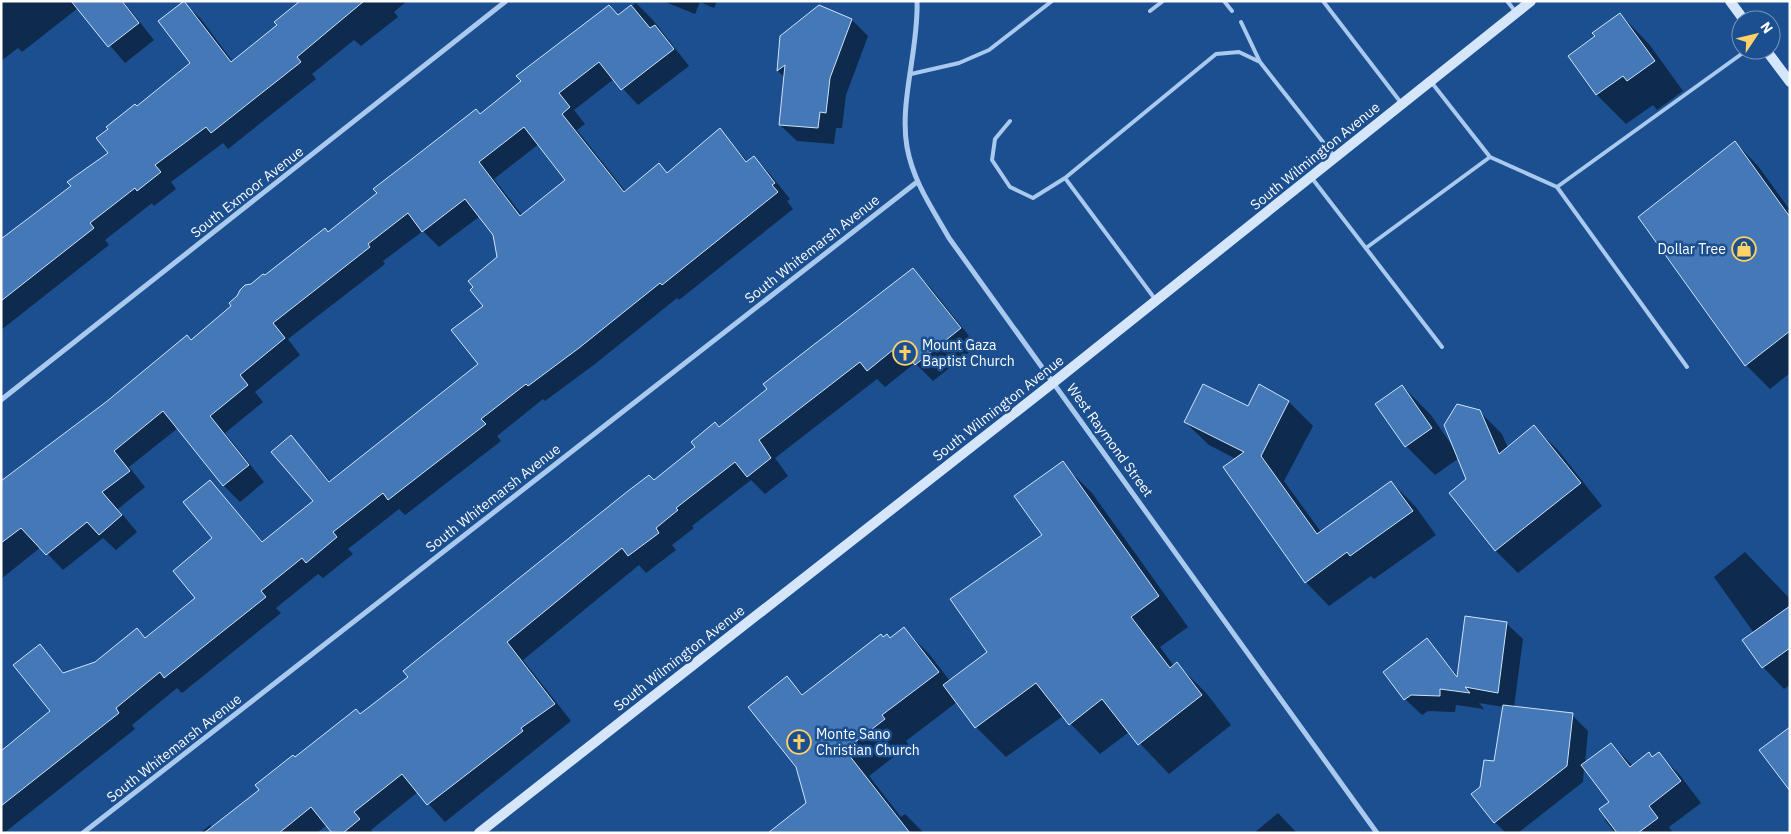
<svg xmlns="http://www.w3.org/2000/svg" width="1791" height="834" font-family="'IBM Plex Sans',sans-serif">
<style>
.shadow{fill:#0007;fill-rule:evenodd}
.building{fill:#4478b7;stroke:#cfe3fa;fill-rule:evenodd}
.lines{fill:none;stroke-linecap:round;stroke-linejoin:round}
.lane{stroke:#a9c9ee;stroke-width:4}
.street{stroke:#a9c9ee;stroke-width:5}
.secondary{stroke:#d6e6fa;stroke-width:10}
.labels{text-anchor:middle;stroke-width:5;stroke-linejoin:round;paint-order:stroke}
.street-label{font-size:14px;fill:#fff;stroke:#1b4f8f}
.poi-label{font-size:14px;fill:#fff;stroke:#1b4f8f;text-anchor:start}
</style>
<rect width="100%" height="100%" fill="#1b4f8f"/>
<path class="shadow" d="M1,1H123L154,40L125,63L78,8L22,52L18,48L1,61Z
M302,1H407L394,12L398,17L361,46L354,40L312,74L316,79L228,149L223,143L171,182L176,189L154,206L152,203L105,240L109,245L1,330V238L3,240L52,202L110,154L137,108L192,63L184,3L201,19L233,62L279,25Z
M663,1H717L714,8L700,2L695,14Z
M636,3L652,19L689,66L638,105L614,79L574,110L585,124L577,130L626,192L668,174L720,130L748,162L754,157L770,174L790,199L787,201L793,209L679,300L677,298L595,364L545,401L543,399L497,436L501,441L405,515L399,509L348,549L353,554L323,578L318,574L276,608L281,613L182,693L177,688L132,725L135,729L4,833H1V747L4,750L52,711L40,646L65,674L96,664L137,630L146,638L196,598L214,539L210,482L263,542L314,501L291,437L331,482L479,365L485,306L499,257L494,235L480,216L439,247L423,231L383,261L385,264L288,339L300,355L255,392L263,402L225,433L264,482L240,502L224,486L178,428L129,467L145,487L118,509L137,532L116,550L103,538L63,570L41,547L1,579V483L191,341L233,306L252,285L328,233L480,115ZM539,144L567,181L522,215L494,179Z
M1620,14L1649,44L1683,91L1657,110L1653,105L1626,124L1597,95L1569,56L1597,36Z
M852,20L868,36L846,95L842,128H836L834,144L797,141L780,125L785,78L778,71L781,37Z
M1735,142L1758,166L1790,210V373L1770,389L1746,365L1640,217Z
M912,270L930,287L977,346L933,381L915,363L885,387L877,379L775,458L788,476L765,494L751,480L692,526L694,528L672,545L676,550L646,573L639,565L523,660L571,721L445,822L418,792L371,830L373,833H333L327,825L317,833H200L210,825L213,828L261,790L296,759L361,716L720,429Z
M1260,386L1289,402L1313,426L1284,481L1321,532L1391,482L1415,506L1436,535L1374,579L1371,576L1329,606L1306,582L1236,459L1209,445L1185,422L1248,408Z
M1402,386L1431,415L1453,447L1479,411L1502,434L1508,448L1534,427L1557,449L1602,506L1518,573L1496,551L1450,493L1467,480L1459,458L1435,475L1406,446Z
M1062,463L1092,493L1188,627L1160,647L1174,666L1177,664L1207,694L1231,725L1169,774L1129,732L1100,754L1063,716L1006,757L976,727L957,702L906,741L909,745L869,776L901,817L905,814L924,833H770L808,803L787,678L804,695L883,638L890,640L904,629L929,654L950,681L989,652L1044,535Z
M1745,552L1790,599V685L1784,689L1764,668L1744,640L1754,633L1714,577Z
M1506,623L1523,639L1514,707L1572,715L1588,731L1585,764L1611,744L1633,766L1648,753L1653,758L1659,754L1679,774L1701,803L1669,827L1673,833H1615L1605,820L1610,802L1584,768L1583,782L1518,833H1506L1495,822L1481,788L1495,763L1504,707L1479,703L1484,709L1456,705L1455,712L1428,711L1422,715L1405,699L1427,640L1458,676Z
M1278,813L1297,833H1254Z"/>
<path class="building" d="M71,1H122L139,23L108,47Z
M184,1L231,62L277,25L274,22L300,1H364L297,57L301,62L211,133L206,127L155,165L161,172L137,191L135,188L90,223L94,228L1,301V239L71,186L67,182L108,153L96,138L108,129L106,127L135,104L137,106L190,63L158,21Z
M609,5L618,15L631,5L650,28L655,25L674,49L621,90L599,62L559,93L570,107L562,114L624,192L659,163L667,173L720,128L746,162L754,156L775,183L772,185L778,192L662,285L660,283L579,348L528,386L526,384L481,419L486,424L388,500L383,493L333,532L337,537L306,563L302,558L261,591L266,597L164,678L160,672L116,708L119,713L1,806V751L50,711L13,665L40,644L63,673L95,662L137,628L145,638L195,598L173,571L212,538L183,502L210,480L262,542L313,501L271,452L291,435L329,482L478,364L451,330L483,306L470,290L473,287L468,281L497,257L493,235L465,199L422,232L408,213L368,244L370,247L273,323L285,338L240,375L248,385L210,416L249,465L223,486L163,411L114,451L130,471L102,492L122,515L99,535L87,522L46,555L21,528L1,543V481L106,402L187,335L191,340L231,306L229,303L237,296L240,290L245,285L251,284L263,274L265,275L325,228L328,232L377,193L373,189L417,155L476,109L480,114L521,81L516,76ZM524,127L565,180L520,216L479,162Z
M819,5L852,19L830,78L826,113L820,112L818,128L779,125L785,65L777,71L780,36Z
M1620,13L1655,61L1627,81L1623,76L1596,95L1568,56L1595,36L1592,33Z
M1735,141L1790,217V331L1745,366L1638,217Z
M913,268L961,328L915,365L899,345L867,371L860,362L759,440L771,458L747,477L735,462L676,508L678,510L656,528L659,533L628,556L622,548L507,642L555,704L521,728L523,731L427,805L402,774L354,812L360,819L343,833H332L311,807L279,833H204L259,790L255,785L293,755L295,757L356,709L360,714L408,677L403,671L628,491L649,475L654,480L695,447L691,442L715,422L719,427L767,389L763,384Z
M1203,384L1248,406L1259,384L1289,401L1261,456L1317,534L1391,481L1413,511L1350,556L1347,552L1305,583L1223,467L1244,452L1184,422Z
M1402,385L1432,428L1405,447L1375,404Z
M1457,404L1480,410L1499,454L1534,425L1581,483L1495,551L1449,493L1466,479L1444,425Z
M1063,461L1159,596L1131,617L1170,668L1177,662L1202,695L1138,745L1102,699L1069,725L1036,683L975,728L943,685L987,652L950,599L1042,535L1014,496Z
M1790,606V648L1762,668L1742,640Z
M1465,616L1507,622L1498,693L1465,687L1470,693L1440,689V696L1411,695L1404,700L1383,672L1427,638L1457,677Z
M904,627L939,672L882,715L885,719L845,750L910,833H768L806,803L796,767L748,707L787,676L802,695L881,634L883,637L887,634L890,638Z
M1503,705L1573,713L1567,766L1494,823L1471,794L1480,787L1484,760L1494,761Z
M1790,727V791L1759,750Z
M1611,743L1630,767L1649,752L1652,757L1659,752L1681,781L1649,806L1658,818L1638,833H1617L1599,809L1609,802L1581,765Z"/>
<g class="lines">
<path class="lane" d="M1224,1L1232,11
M1323,1L1402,104
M1507,1L1515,11
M1150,11L1163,1
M1241,22L1260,62L1334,156
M911,74L959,63L989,50L1052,1
M1432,83L1490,157L1557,187L1687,367
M1010,121L995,139L992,160L1010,187L1033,198L1065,178L1216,54L1239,52L1260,62
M1311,177L1442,347
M1065,178L1155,299
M1557,187L1747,50
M1366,248L1490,157"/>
<path class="street" d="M917,1C919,48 899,102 907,147C913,181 932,208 949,238L1377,833
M1,400L506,1
M83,833L917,182"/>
<path class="secondary" d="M1730,1L1744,20
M1766,50L1790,82
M479,833L1054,382L1531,1"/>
</g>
<defs>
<g id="shop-ring" transform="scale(1.25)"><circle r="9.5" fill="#1b4f8f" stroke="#ffd166" stroke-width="1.5"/><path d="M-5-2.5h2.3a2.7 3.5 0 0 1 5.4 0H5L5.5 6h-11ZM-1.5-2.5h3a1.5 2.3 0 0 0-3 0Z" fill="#ffd166"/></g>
<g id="church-ring" transform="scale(1.25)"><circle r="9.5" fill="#1b4f8f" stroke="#ffd166" stroke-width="1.5"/><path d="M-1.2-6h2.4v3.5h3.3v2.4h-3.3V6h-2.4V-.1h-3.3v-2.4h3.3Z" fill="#ffd166"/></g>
</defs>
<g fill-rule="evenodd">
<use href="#shop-ring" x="1744" y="249"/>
<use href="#church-ring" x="905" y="353"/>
<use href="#church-ring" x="799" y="742"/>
</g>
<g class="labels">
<g class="street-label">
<text transform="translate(1315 156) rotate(-39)" y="5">South Wilmington Avenue</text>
<text transform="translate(247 192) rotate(-38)" y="5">South Exmoor Avenue</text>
<text transform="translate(812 249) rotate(-38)" y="5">South Whitemarsh Avenue</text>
<text transform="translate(998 408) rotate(-38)" y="5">South Wilmington Avenue</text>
<text transform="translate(1110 440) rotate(54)" y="5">West Raymond Street</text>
<text transform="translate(493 498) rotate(-38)" y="5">South Whitemarsh Avenue</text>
<text transform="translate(679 658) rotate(-38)" y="5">South Wilmington Avenue</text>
<text transform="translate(174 748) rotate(-38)" y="5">South Whitemarsh Avenue</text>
</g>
<g class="poi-label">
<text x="1726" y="254" text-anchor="end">Dollar Tree</text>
<text x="922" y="350">Mount Gaza<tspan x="922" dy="16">Baptist Church</tspan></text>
<text x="816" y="739">Monte Sano<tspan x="816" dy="16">Christian Church</tspan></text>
</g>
</g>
<rect width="1791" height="834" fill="none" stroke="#ffffff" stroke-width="5"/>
<g transform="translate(1756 35) rotate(55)"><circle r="24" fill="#1b4f8f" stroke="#7695bc"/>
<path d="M0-4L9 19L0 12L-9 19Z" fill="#ffd166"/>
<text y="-8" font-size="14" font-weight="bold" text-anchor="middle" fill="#ffffff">N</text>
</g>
</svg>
